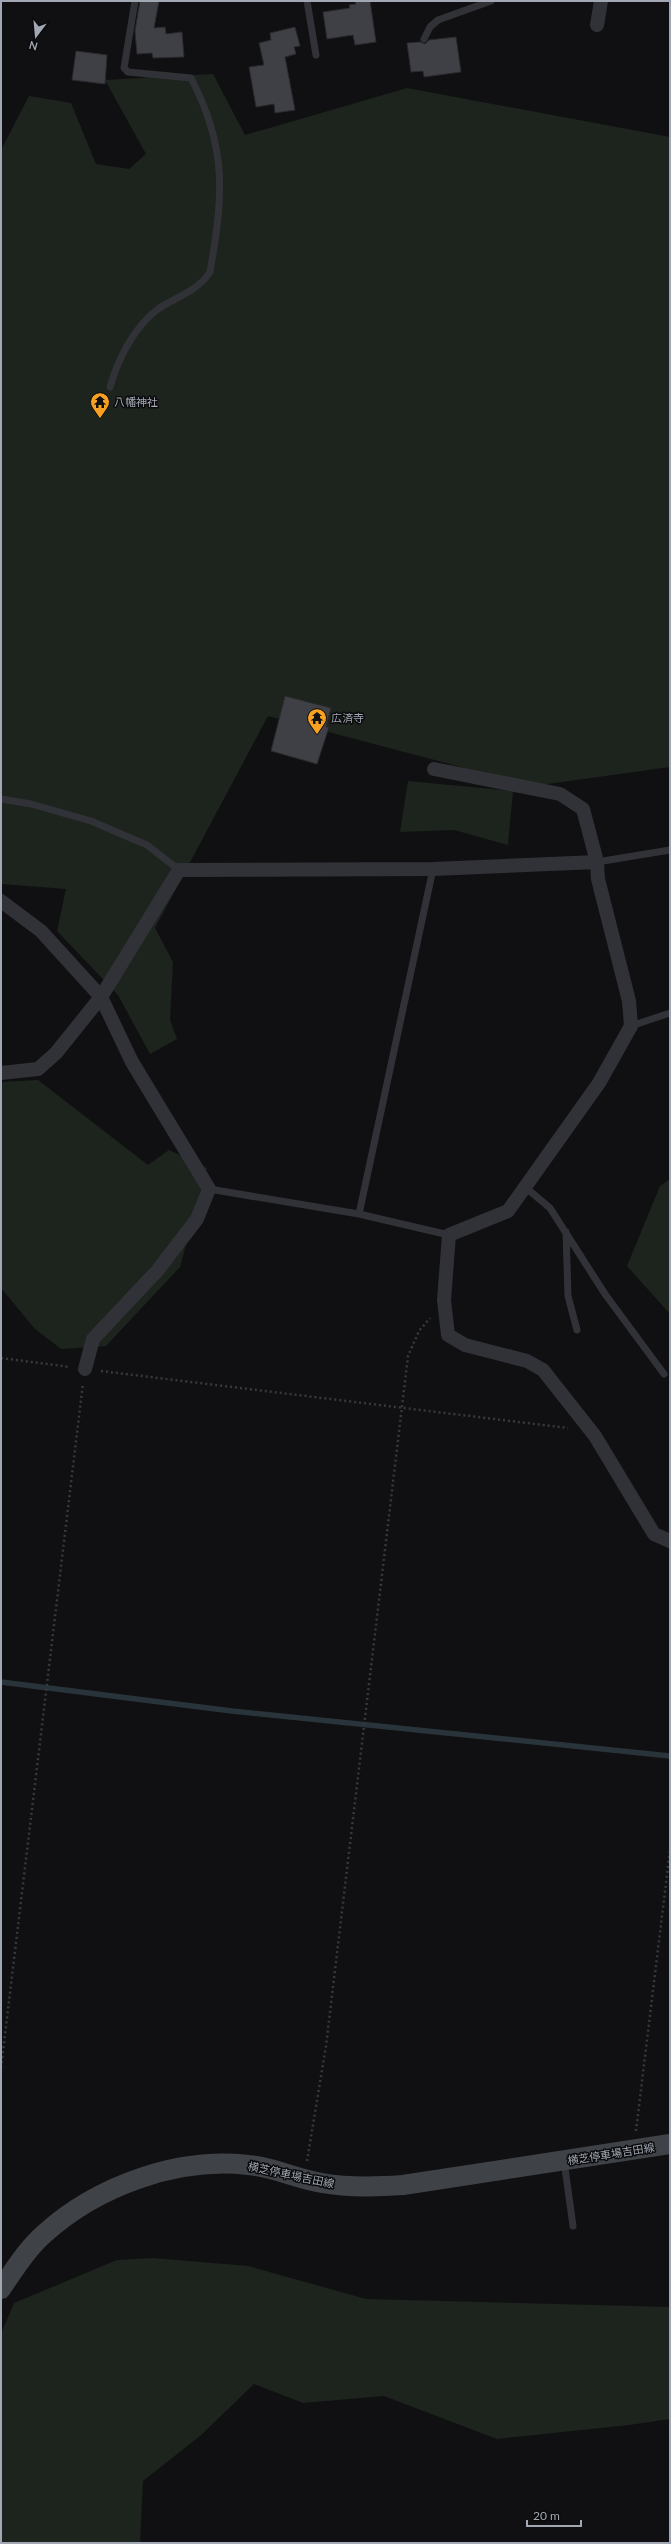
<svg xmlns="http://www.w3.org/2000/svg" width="671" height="2544" font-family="Lato,'Noto Sans JP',sans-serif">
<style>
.green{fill:#1c241d}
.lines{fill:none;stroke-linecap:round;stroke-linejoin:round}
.stream{stroke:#29343a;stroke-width:5.5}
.building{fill:#3f4045;stroke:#2a2a2e}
.path{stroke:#37393e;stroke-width:2.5;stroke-dasharray:2 3;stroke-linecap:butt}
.service{stroke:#313237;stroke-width:7}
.minor{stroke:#313237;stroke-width:14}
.secondary{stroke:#3f4247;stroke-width:20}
.labels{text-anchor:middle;stroke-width:3;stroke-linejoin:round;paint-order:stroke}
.poi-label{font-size:11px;fill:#a1a8b3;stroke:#0b0b0d;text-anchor:start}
.street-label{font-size:11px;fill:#a1a8b3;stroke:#0b0b0d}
</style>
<rect width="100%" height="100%" fill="#101012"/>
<path class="green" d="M213,74L245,135L407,88L670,137V767L533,786L268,716L155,928L173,962L170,1020L177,1039L150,1054L118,995L57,931L66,889L1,884V150L29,96L71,103L96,164L129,169L146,154L105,80Z
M408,781L513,791L508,845L454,830L400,832Z
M38,1080L148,1165L169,1150L207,1168L180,1267L106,1346L61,1349L35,1329L1,1288V1082Z
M670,1179V1314L627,1266L660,1186Z
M153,2258L248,2266L366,2299L670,2307V2419L629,2425L497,2439L384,2396L303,2403L254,2384L200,2436L143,2481L140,2543H1V2334L14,2303L117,2260Z"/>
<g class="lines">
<path class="stream" d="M1,1682L232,1711L670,1756"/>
</g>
<path class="building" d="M140,1H159L154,28L165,27L166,34L182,32L184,57L153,58L152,53L137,54L135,31Z
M355,1H370L376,42L355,45L353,35L327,39L323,12L350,8L349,5L356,4Z
M295,27L300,46L294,47L296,54L285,57L295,110L275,113L274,104L256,107L249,67L264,65L259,43L271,40L270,33Z
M456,37L461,72L424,77L423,71L411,72L407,43L420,42L425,44L429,40Z
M76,51L107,55L105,84L72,80Z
M285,696L331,708L326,727H329L317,764L271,751Z"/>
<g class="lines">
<path class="path" d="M1,1358L70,1367
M101,1371L568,1428
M1,2068L83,1383
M636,2131L670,1850
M307,2161L326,2046L408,1356L419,1331L430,1318"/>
<path class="service" d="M307,1L316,55
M424,39L430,27L438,20L491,1
M110,387C118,359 134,327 158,309C176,297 198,291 210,272C223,197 228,149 191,78L128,72L124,68L135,1
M1,799L31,804L91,821L147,845L179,870
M597,862L670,850
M631,1026L670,1013
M525,1187L550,1208L605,1294L664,1374
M209,1189L359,1214L449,1235
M359,1214L433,869
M566,1232L568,1296L577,1330
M564,2161L573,2226"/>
<path class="minor" d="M597,25L601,1
M434,769L560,794L583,809L597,862L598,879L629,1001L631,1026L599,1083L508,1211L449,1235L444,1300L448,1335L465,1345L527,1361L543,1370L595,1436L654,1534L670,1541
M1,901L41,931L101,997L132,1062L209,1189L197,1219L157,1271L93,1339L85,1369
M1,1073L38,1069L56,1053L101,997L179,870L433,869L597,862"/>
<path class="secondary" d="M1,2289C14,2270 27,2249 44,2234C97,2186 177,2157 248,2165C273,2167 297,2179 322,2183C349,2188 376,2187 403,2185L670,2144"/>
</g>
<defs>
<g id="temple-pin" transform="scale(1)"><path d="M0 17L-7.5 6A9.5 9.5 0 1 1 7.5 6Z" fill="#f8a022" stroke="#0b0b0d"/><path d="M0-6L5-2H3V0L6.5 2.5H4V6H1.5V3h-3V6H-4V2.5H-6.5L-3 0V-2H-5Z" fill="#111"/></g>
</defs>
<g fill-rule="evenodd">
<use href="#temple-pin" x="100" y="402"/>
<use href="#temple-pin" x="317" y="718"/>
</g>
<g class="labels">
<g class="poi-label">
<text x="114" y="406">八幡神社</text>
<text x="331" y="722">広済寺</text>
</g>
<g class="street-label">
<text transform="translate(611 2154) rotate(-9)" y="4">横芝停車場吉田線</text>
<text transform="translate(291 2175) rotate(12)" y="4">横芝停車場吉田線</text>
</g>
</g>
<rect width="671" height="2544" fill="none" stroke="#a1a8b3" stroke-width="4"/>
<g transform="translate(36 36) rotate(196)" stroke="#0b0b0d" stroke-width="3" paint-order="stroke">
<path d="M0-3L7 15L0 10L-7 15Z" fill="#a1a8b3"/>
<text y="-6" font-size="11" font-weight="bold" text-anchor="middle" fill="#a1a8b3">N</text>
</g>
<path d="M527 2520v6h54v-6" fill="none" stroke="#a1a8b3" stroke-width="2"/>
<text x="533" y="2520" font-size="12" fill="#a1a8b3" stroke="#0b0b0d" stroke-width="3" paint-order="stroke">20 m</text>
</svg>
